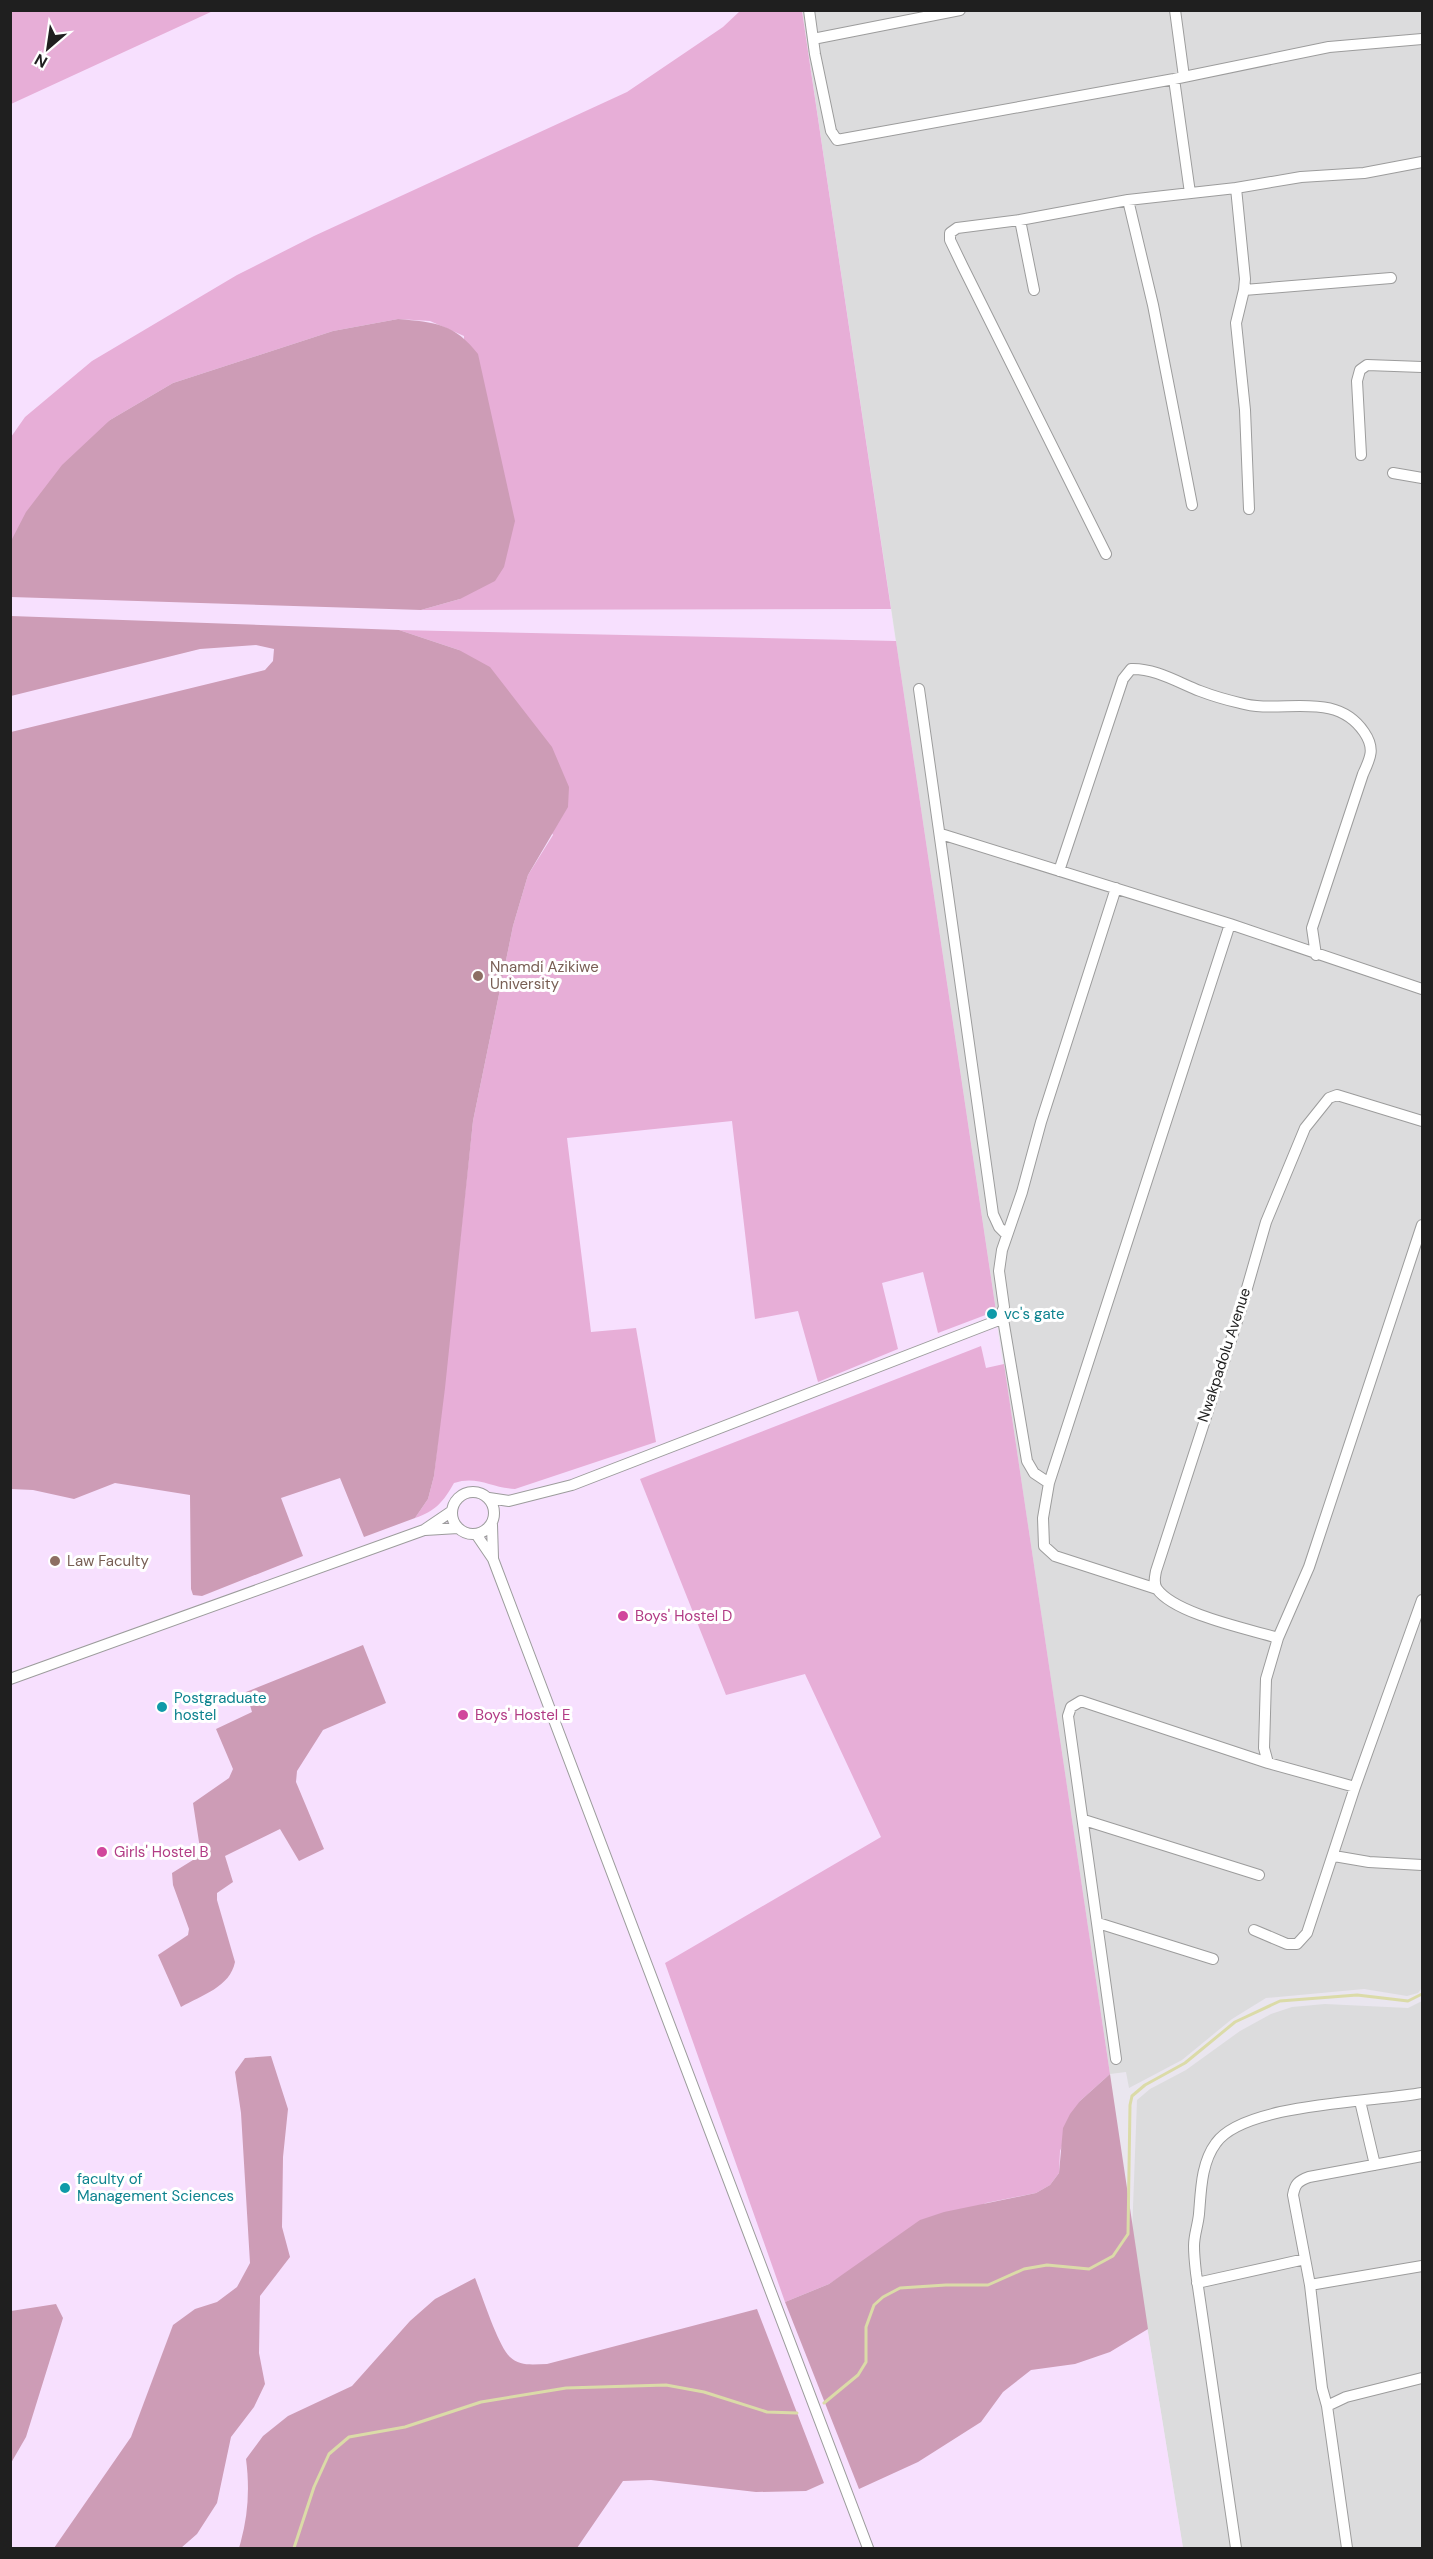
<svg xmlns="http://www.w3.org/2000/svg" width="1433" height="2559" font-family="'DM Sans',sans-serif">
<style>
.residential{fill:#dcdcdd}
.education{fill:#f7e0fe}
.grass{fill:#e7aed7}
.forest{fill:#cd9cb6}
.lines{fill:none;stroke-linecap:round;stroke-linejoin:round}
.stream{stroke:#dbdba8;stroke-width:3}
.minor-casing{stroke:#9c9c9c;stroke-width:12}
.minor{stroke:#fff;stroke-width:10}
.education-dot{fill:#8d6e63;stroke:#fff;stroke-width:2}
.culture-dot{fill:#0f9aa8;stroke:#fff;stroke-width:2}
.hotel-dot{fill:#d1479c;stroke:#fff;stroke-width:2}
.labels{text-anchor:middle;stroke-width:6;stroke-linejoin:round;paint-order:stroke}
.education-label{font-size:15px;fill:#785e54;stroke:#fff;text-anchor:start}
.culture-label{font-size:15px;fill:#0d838f;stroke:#fff;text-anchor:start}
.street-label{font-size:15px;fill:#1f1f1f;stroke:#fff}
.hotel-label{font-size:15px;fill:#b23c85;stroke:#fff;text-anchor:start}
</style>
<rect width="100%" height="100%" fill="#eae6ef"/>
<path class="residential" d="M802,11H1422V1988L1418,1993L1407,1996L1364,1989L1266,1998L1232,2019L1182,2060L1129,2088L1126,2072L1110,2074Z
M1422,2001V2548H1183L1132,2234L1137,2100L1150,2089L1186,2070L1240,2031L1271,2014L1292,2007L1325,2004L1408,2008Z"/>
<path class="education" d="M11,11H802L1132,2234L1183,2548H11Z"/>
<path class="grass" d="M11,10H213V11L11,104Z
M740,11H802L891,609L421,610L460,599L464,336L430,321L398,319L333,331L173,383L110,420L11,541V437L25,417L92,361L237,275L314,236L627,92L723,27Z
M399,630L896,641L996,1311L938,1333L923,1272L882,1283L898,1349L818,1382L798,1311L755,1319L732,1121L567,1138L591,1332L636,1328L656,1442L515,1489C492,1488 477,1475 454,1483C443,1502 436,1511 415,1518L428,1499L434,1476L473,1121L513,926L528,875L553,835L459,650Z
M981,1346L986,1368L1004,1364L1110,2074L1080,2101L1060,2151L1059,2173L1050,2185L1036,2193L986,2203L873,2256L829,2284L785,2302L665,1963L881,1837L805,1674L726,1695L640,1479Z"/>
<path class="forest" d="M398,319C435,322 455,324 478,354L515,521L504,567L495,581L460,599L421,610L11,597V541L26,512L62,465L110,420L173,383L333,331Z
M11,616L399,630L459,650L490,667L552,747L569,787L568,807L528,875L513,926L473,1121L445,1388L434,1476L428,1499L415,1518L364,1537L340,1478L281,1498L303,1556L202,1596L193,1595L191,1589L190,1495L115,1483L74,1499L33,1490L11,1489V732L265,670L273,661L274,649L256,645L200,649L11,696Z
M363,1645L386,1703L323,1730L297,1771L296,1782L324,1849L299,1861L280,1829L225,1856L233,1882L217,1893V1900L235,1962C230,1987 202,1995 181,2007L158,1955L188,1935L189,1929L173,1885L172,1873L201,1855L193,1803L229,1778L233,1769L216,1729L252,1712L246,1692Z
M271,2056L288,2109L283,2157L282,2227L290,2257L260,2296L259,2353L265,2384L254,2407L231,2437L217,2503L197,2534L181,2548H54L131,2437L173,2325L195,2309L217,2302L237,2287L250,2263L241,2113L235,2072L245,2058Z
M1110,2074L1148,2329L1110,2352L1075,2364L1031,2370L1003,2392L981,2422L918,2462L859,2489L785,2302L829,2284L920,2220L944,2212L1036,2193L1050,2185L1059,2173L1063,2128L1070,2114L1080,2101Z
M475,2278C482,2295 498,2346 510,2357C520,2367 535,2364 547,2364L757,2309L824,2483L806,2491L756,2492L651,2480L623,2481L577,2548H239C248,2518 250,2490 246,2459L263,2436L288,2416L352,2386L410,2321L435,2299Z
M56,2304L63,2318L26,2437L11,2463V2311Z"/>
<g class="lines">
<path class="stream" d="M824,2403L858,2375L866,2362V2327L874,2305L883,2297L900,2288L946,2285H988L1024,2269L1047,2265L1089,2269L1113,2256L1128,2234L1130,2105L1132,2096L1145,2085L1185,2063L1235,2022L1280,2001L1357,1995L1408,2001L1422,1994
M294,2548L314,2487L329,2454L349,2437L405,2427L481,2402L566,2388L666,2385L704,2392L767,2412L797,2413"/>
<g class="minor-casing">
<path id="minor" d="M809,10L815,54L831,131L837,140L1174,79L1329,47L1422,39
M1175,10L1184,77
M813,39L960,10
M1174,79L1190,193
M1128,200L1153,305L1192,505
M1020,220L1034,290
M1244,290L1391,278
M1361,455L1357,381L1360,370L1367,365L1422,367
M1393,473L1422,478
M1249,509L1245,410L1236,323L1244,290L1245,279L1236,188L1301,177L1364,173L1422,162
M1106,554L963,267L950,240V233L957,228L1020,220L1128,200L1236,188
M919,689L993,1214L999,1227L1007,1235
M941,834L1230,924L1422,989
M1059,871L1123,679L1131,669C1155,668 1179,683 1200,691C1213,696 1227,700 1240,703C1281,715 1335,689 1364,732C1375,748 1371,757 1363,774L1312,928L1316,955
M1002,1313L1027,1461L1034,1473L1049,1483
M452 1513a21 21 0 1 1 42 0a21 21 0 1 1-42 0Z
M489,1498L509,1501L572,1485L999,1320L1004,1307L999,1271L1002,1250L1022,1192L1041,1122L1116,888
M492,1525L493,1558
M425,1530L458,1528
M476,1534L493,1559L868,2548
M1157,1589L1055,1556L1044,1546L1043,1518L1049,1483L1230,924
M1278,1638C1248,1629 1175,1614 1157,1589C1153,1583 1155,1577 1156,1571L1241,1309L1266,1222L1305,1128L1329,1098L1337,1095L1422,1121
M10,1679L424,1530L452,1511
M1268,1763L1264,1748L1266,1679L1278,1638L1309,1567L1422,1225
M1084,1820L1259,1875
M1334,1856L1369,1862L1422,1865
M1098,1923L1213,1959
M1254,1930L1287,1944H1297L1307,1933L1355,1787L1422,1600
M1116,2059L1068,1716L1071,1707L1081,1701L1268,1763L1355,1787
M1360,2101L1375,2165
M1197,2283L1305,2259
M1310,2285L1422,2266
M1327,2406L1346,2397L1422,2378
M1236,2548L1196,2273C1195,2264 1194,2255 1194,2246C1194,2235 1198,2225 1199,2214C1201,2191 1201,2163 1216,2143C1244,2103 1374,2102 1422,2093
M1347,2548L1327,2406L1322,2388L1310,2285L1293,2195C1295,2184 1298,2181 1309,2177L1422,2156"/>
</g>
<use href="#minor" class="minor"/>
</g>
<g class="education-dot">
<circle cx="478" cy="976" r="6"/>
<circle cx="55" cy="1561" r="6"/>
</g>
<g class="culture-dot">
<circle cx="992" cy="1314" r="6"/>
<circle cx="162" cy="1707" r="6"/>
<circle cx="65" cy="2188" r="6"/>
</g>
<g class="hotel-dot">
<circle cx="623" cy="1616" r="6"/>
<circle cx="463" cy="1715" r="6"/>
<circle cx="102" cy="1852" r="6"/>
</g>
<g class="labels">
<g class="education-label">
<text x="490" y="972">Nnamdi Azikiwe<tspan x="490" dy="17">University</tspan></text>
<text x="67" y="1566">Law Faculty</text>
</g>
<g class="culture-label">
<text x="1004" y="1319">vc's gate</text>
<text x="174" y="1703">Postgraduate<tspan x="174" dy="17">hostel</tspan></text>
<text x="77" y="2184">faculty of<tspan x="77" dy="17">Management Sciences</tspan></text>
</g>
<g class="street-label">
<text transform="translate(1224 1355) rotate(-72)" y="5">Nwakpadolu Avenue</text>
</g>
<g class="hotel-label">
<text x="635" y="1621">Boys' Hostel D</text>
<text x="475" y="1720">Boys' Hostel E</text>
<text x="114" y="1857">Girls' Hostel B</text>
</g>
</g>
<rect width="1433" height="2559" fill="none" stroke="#1f1f1f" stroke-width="24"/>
<g transform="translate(48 48) rotate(209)" stroke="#ffffff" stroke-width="4.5" paint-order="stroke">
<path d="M0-4.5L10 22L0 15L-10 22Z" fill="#1f1f1f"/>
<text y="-9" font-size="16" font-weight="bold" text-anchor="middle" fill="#1f1f1f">N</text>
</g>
</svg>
